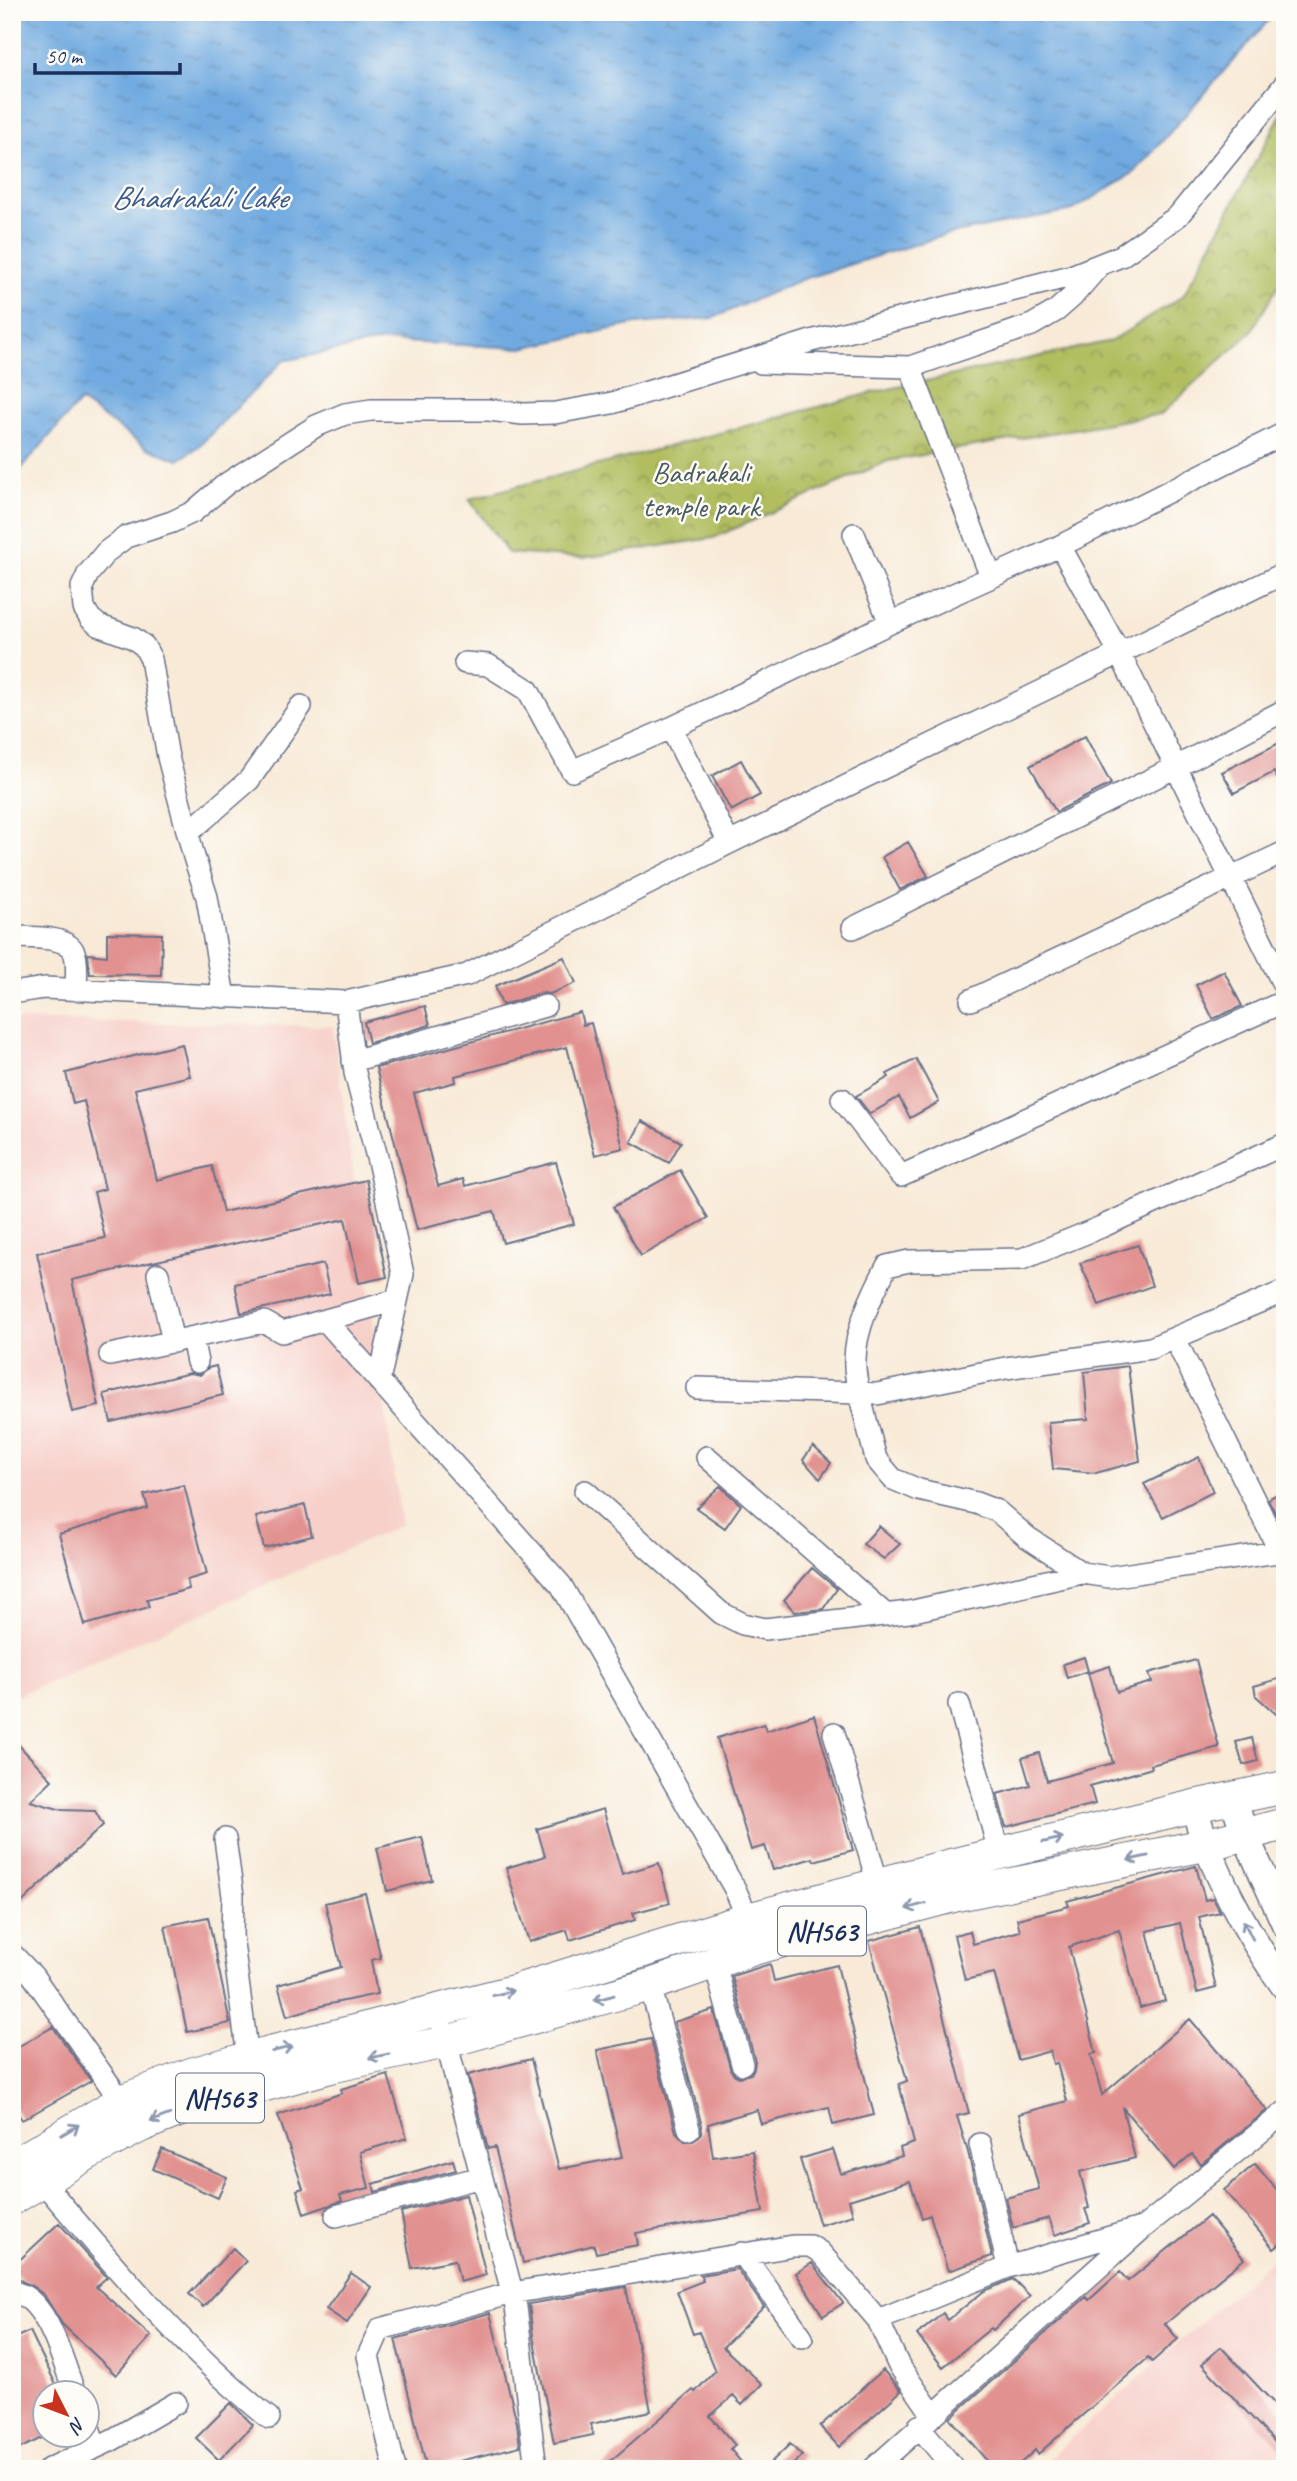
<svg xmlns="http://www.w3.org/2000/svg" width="1297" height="2481" font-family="Caveat,sans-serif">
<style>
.built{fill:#f7d0ca}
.park{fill:url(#park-crowns);stroke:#66765e;stroke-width:2}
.water{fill:url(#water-ripples);stroke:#466c9f;stroke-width:2}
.building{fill:#e19190}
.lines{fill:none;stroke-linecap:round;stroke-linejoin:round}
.minor-casing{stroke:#687088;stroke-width:24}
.major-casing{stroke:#687088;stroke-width:29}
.highway-casing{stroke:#687088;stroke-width:34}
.minor{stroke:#fff;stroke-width:21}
.major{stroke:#fff;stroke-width:26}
.highway{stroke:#fff;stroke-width:32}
.oneway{stroke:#8d97ae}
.labels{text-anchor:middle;stroke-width:5;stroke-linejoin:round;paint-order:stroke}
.shield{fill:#fdfcf7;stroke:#5f6c8c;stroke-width:2}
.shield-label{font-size:28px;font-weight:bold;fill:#1b2f5e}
.park-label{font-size:30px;fill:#485a5e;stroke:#fdfcf7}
.water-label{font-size:32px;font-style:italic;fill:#395a8c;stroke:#fdfcf7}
</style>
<defs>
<pattern id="park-crowns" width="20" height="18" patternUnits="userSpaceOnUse" patternTransform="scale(1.75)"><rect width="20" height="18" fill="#b1bd5f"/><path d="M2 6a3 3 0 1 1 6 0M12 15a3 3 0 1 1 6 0" fill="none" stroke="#8f9a52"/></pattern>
<pattern id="water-ripples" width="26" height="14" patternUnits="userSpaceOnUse" patternTransform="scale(1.75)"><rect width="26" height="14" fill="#71aae0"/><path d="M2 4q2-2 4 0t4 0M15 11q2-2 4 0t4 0" fill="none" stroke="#5c8bb9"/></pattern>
</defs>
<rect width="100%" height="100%" fill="#fdfcf7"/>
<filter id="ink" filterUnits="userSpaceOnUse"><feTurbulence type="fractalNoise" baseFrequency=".0143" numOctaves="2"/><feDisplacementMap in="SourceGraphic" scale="14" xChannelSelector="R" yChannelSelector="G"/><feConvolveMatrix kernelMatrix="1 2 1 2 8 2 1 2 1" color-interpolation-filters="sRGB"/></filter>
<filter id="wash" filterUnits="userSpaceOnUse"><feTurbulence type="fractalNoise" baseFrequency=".00686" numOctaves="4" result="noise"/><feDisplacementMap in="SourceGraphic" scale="28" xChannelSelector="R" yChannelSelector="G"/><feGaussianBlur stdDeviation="1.57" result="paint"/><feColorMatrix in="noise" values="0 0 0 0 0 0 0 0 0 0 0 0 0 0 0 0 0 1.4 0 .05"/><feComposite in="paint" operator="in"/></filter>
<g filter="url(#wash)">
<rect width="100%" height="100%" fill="#f8ead7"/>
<path class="built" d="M12,1020L333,1026L401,1525L12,1698Z
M1285,2247V2469H1037Z"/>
<path class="park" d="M1285,107V275L1250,333L1161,414L888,461L713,538L583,558L508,553L469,499L875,392L1111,341L1183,296Z"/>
<path class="water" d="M12,12H1276L1135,172L1073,210L945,235L800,280L713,318L636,324L522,348L383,341L283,361L198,447L179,460L147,448L80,401L12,479Z"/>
<g id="blocks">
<path class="building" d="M1085,736L1111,784L1056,812L1030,766Z
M1285,740V795L1274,772L1234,793L1222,772Z
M741,760L760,795L731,811L712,776Z
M908,842L928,876L900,890L882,857Z
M107,933L162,934L161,975L90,974L88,954L107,956Z
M564,957L576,983L550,994L541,993L502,1005L495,986Z
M1224,971L1242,1006L1213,1019L1196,985Z
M425,1006L430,1025L369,1043L364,1022Z
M580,1012L583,1025L591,1023L623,1148L595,1155L567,1047L455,1076L456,1082L414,1093L438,1186L463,1179L465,1186L556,1162L574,1224L503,1243L494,1211L417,1230L376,1068Z
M182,1044L190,1076L135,1089L157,1180L212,1166L223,1212L366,1180L387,1277L359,1283L345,1219L72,1280L99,1406L72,1412L37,1253L105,1238L94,1192L105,1189L84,1101L73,1104L66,1073Z
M916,1059L939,1102L910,1118L899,1097L870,1114L856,1096L889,1077L887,1074Z
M642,1121L681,1142L669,1163L631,1142Z
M680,1170L708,1218L641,1256L613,1207Z
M1138,1245L1152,1286L1099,1305L1080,1263Z
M323,1264L330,1294L241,1313L235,1284Z
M216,1366L223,1395L111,1422L104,1394L190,1373L200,1375L208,1368Z
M1128,1366L1140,1461L1096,1473L1053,1469L1048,1422L1088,1419L1084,1372Z
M813,1446L831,1463L820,1479L803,1460Z
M1199,1457L1213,1492L1163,1517L1144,1484Z
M184,1485L207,1574L187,1580L189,1589L147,1600L149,1607L85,1625L59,1534L148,1508L144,1495Z
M720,1486L741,1505L725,1528L696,1508Z
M1285,1490V1532L1268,1499Z
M305,1505L312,1536L264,1548L256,1517Z
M879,1526L900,1544L884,1559L863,1544Z
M812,1568L837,1589L823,1609L795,1612L784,1600Z
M1084,1657L1088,1671L1067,1678L1063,1664Z
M1196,1660L1219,1747L1151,1765L1152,1768L1090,1786L1095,1804L1006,1827L997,1794L1030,1785L1022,1758L1039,1753L1047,1781L1113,1763L1088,1673L1110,1666L1117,1692L1152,1682L1149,1673Z
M1285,1677V1722L1256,1696L1254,1686Z
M814,1715L853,1850L814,1861L813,1858L773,1870L765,1846L751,1850L717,1738L764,1724L766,1731Z
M12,1738L52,1780L30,1801L62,1810L95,1811L103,1825L12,1912Z
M1252,1738L1258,1761L1243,1765L1236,1742Z
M603,1809L622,1874L659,1863L670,1903L633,1913L635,1920L570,1940L567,1930L529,1942L506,1868L545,1856L537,1829Z
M422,1837L432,1880L387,1891L377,1848Z
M1196,1866L1205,1900L1213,1898L1220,1912L1199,1917L1216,1988L1197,1993L1180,1923L1147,1931L1165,2001L1140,2008L1119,1930L1069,1947L1096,2053L1091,2054L1102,2095L1190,2019L1267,2110L1201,2164L1192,2154L1174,2169L1122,2107L1135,2158L1080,2172L1089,2208L1085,2209L1090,2223L1055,2235L1049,2218L1013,2228L1006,2198L1039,2189L1019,2114L1067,2101L1057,2063L1053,2064L1050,2051L1018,2060L994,1973L965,1980L954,1935L970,1931L973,1944L1020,1931L1017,1919L1069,1906L1067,1901Z
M365,1893L381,1958L371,1960L377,1994L325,2005L287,2016L278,1985L341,1967L325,1903Z
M208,1917L230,2023L187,2032L165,1926Z
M920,1927L969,2113L957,2116L968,2152L992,2256L948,2271L930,2215L922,2218L910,2181L849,2200L853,2215L820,2225L800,2159L833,2149L841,2174L902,2156L900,2148L914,2143L899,2084L907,2081L869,1941Z
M770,1964L774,1981L837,1965L874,2115L833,2125L829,2107L761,2124L757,2110L708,2124L713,2157L753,2151L763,2212L636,2233L638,2245L596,2253L594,2245L523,2263L495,2147L488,2149L468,2075L531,2059L559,2169L622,2157L597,2050L651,2039L676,2132L685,2141H693L701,2133L702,2126L674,2022L714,2010L730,2068L733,2074L739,2077L751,2074L754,2068L755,2061L732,1976Z
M53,2027L91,2081L22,2120L12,2104V2050Z
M388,2075L407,2138L360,2152L369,2188L340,2195L342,2201L304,2214L297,2190L303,2188L278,2115L342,2093L341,2089Z
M162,2149L227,2177L218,2198L153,2169Z
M453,2160L456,2170L375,2192L373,2184Z
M1255,2164L1285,2199V2240L1274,2249L1224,2190Z
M466,2195L486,2275L460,2282L455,2260L412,2268L401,2212Z
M1209,2216L1244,2259L1165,2324L1178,2339L1152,2362L1148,2358L1038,2454L1035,2450L1014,2469H994L950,2418L1086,2297L1089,2300L1120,2272L1128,2281Z
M59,2223L107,2277L96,2287L151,2336L116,2375L62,2324L44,2295L32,2286L23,2282L12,2271V2267Z
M233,2248L246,2261L203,2307L189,2294Z
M812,2263L843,2303L823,2316L796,2273Z
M737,2269L764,2307L723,2347L762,2384L742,2405L733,2396L710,2416L735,2445L730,2449L747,2469H601L693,2390L695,2392L715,2371L699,2332L693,2334L677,2291L703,2281L700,2275Z
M351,2273L371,2287L347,2323L326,2309Z
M1013,2279L1030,2296L993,2330L991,2328L943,2367L917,2335L943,2313L948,2320L984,2291Z
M626,2287L651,2411L591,2424L593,2435L554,2443L533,2336L529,2304Z
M490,2313L517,2423L520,2446L427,2469L395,2339Z
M30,2331L60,2393H46V2436L19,2449L12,2436V2339Z
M1221,2347L1285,2415V2453L1202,2364Z
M883,2370L901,2391L839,2447L820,2426Z
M231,2403L253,2425L219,2460L196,2438Z
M790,2444L802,2456L788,2469H764Z"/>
</g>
</g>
<g filter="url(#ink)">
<use href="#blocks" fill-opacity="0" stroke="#687088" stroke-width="2"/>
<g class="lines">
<g class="minor-casing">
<path id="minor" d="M761,363L910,367L1032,325L1056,311L1072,297L1098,267
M910,367L991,577
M854,534L890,623
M1060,546L1119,652L1285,988
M465,663L488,665L528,690L572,771L671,728L890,623L1060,546L1285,433
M671,728L729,843
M188,833L249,780L301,706
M853,928L1176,767L1285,710
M12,937C29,938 70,934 75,955C78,966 76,979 76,990
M12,993L44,988L346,1002L467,975L729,843L1285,573
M224,997L207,897L194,857L168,757L151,659L144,646L133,638L98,625L90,618L84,608L82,587L88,574L106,552L126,537L172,522L193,512L226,484L316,426L345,414L371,410H489L523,414L555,413L612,403L811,341L1071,276L1121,256L1178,216L1285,84
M971,1000L1285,852
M346,1002L355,1073L379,1165L403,1274L379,1381
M353,1061L545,1006
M842,1099L901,1176L1285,1001
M158,1274L173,1342
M325,1320L561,1585L735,1889L748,1919
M192,1338L197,1362
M1175,1339L1280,1552
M110,1355L264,1322L282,1332L397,1300
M697,1388L859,1393C857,1382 854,1371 855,1360C855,1329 873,1293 887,1266L909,1261L1022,1259L1101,1227L1285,1144
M707,1457L885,1614
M585,1491L721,1613L743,1624L765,1629L909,1612L1082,1573L1109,1577L1285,1551
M1082,1573L1027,1537L997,1511L976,1503L919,1490L893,1479L876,1459L859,1393L877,1394L1006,1368L1151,1348L1285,1291
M959,1704L999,1852
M834,1733L878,1884
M225,1839L233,1896L232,1935L248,2058
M12,1954L33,1976L121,2101
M715,1964L742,2064
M650,1985L689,2129
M443,2030L516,2307L536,2469
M980,2144L1008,2267
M42,2181C113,2265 183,2349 269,2418
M336,2216L481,2177
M742,2253L802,2337
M12,2292C47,2295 64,2365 75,2394
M878,2320L898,2364L933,2415
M88,2425L96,2447
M919,2426L954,2469
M49,2469L112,2440L176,2403
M395,2469L368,2356L380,2329L512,2293L793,2246H810L820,2252L878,2320L1008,2267L1144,2227
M873,2469L1144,2227L1285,2112"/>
</g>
<g class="major-casing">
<path id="major" d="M1233,1798L1245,1835L1285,1924
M1194,1806C1209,1865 1249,1938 1285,1987"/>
</g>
<g class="highway-casing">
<path id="highway" d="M12,2166L121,2101L191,2074L266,2053L514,1991L748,1919L947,1866L1194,1806L1285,1787
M12,2199L89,2153L141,2126L193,2105L330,2067L446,2042L650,1985L757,1948L957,1895L1205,1845L1285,1824"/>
</g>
<use href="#minor" class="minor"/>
<use href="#major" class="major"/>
<use href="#highway" class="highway"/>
</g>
<defs><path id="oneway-shaft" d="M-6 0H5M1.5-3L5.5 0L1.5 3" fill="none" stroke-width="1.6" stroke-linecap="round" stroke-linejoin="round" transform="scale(1.75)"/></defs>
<g class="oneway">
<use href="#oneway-shaft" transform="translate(1053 1840) rotate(-13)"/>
<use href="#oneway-shaft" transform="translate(1138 1858) rotate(168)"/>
<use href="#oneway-shaft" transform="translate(916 1906) rotate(165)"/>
<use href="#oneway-shaft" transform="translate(1248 1930) rotate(-117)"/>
<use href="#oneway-shaft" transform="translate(503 1993) rotate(-14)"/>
<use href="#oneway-shaft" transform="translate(604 1998) rotate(164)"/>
<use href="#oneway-shaft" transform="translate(282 2049) rotate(-14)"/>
<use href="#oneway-shaft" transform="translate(379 2056) rotate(168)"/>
<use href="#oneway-shaft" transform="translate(160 2118) rotate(159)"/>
<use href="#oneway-shaft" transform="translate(70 2130) rotate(-31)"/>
</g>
</g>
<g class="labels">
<g class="shield">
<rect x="778" y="1906.5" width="88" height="49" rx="5"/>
<rect x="176" y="2073.5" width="88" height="49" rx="5"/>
</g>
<g class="shield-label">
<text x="822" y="1941">NH563</text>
<text x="220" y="2108">NH563</text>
</g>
<g class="park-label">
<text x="701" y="482">Badrakali<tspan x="701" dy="34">temple park</tspan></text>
</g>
<g class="water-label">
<text x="199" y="208">Bhadrakali Lake</text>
</g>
</g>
<rect width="1297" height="2481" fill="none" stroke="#fdfcf7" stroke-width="42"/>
<g transform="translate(66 2414) rotate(132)"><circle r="33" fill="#fdfcf7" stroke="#a3aaba" stroke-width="2"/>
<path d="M0-5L12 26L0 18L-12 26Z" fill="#c8321e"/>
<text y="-10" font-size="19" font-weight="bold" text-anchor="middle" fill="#1b2f5e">N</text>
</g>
<path d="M35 63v10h145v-10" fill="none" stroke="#1b2f5e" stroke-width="3.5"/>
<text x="46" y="63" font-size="21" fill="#1b2f5e" stroke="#fdfcf7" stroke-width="5" paint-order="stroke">50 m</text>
</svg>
